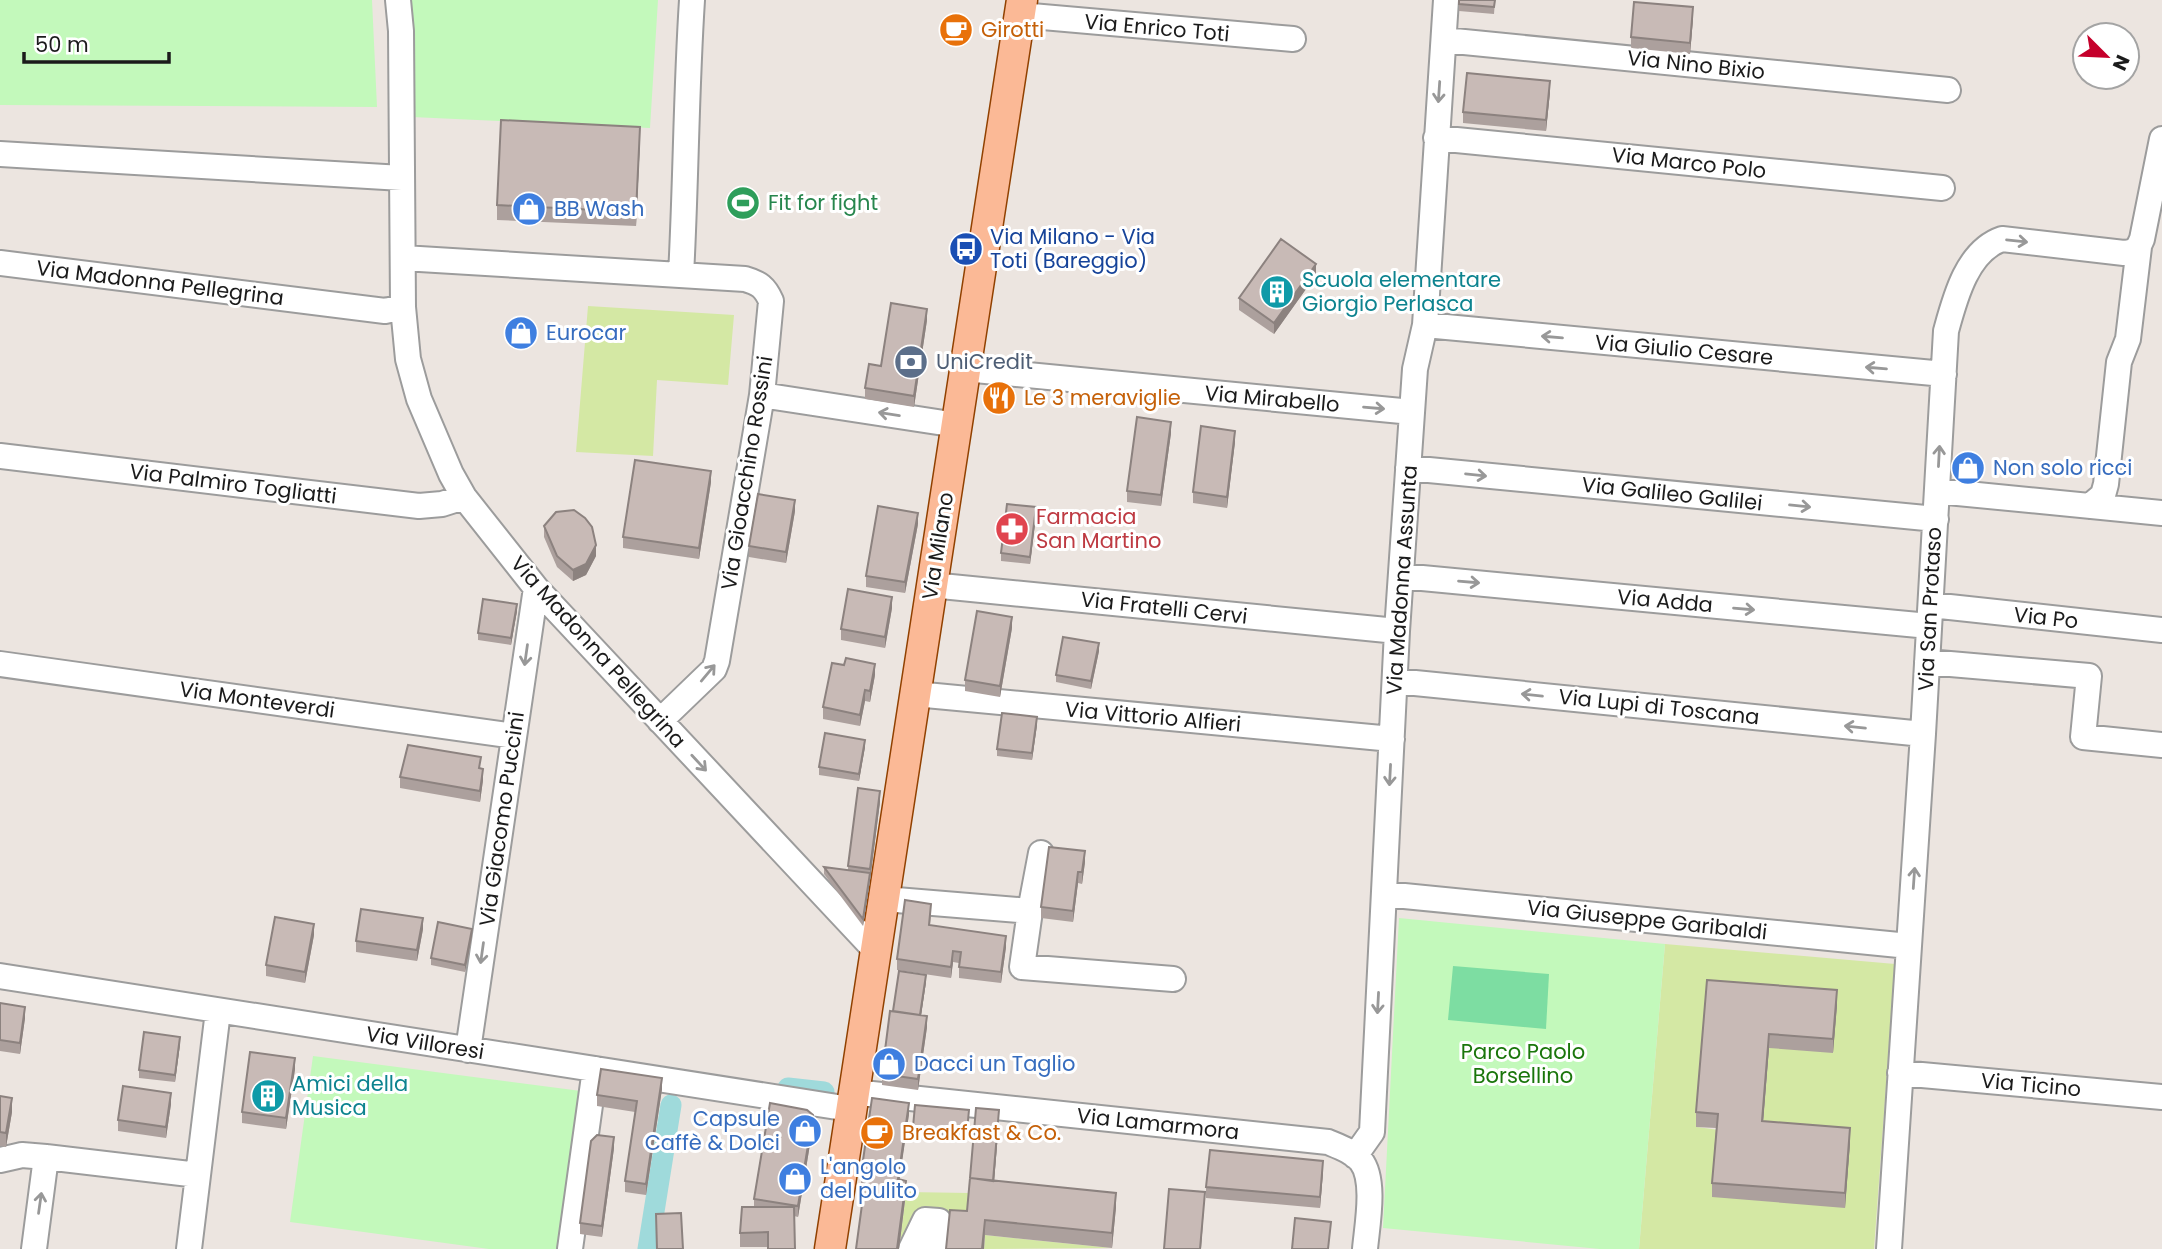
<svg xmlns="http://www.w3.org/2000/svg" width="2162" height="1249" font-family="Poppins,sans-serif">
<style>
.grass{fill:#d4e8a4;fill-rule:evenodd}
.park{fill:#c3f9bb}
.pitch{fill:#7ddda2}
.lines{fill:none;stroke-linecap:round;stroke-linejoin:round}
.canal{stroke:#9fdadb;stroke-width:21}
.minor-casing{stroke:#9c9c9c;stroke-width:28}
.major-casing{stroke:#914100;stroke-width:33}
.minor{stroke:#fff;stroke-width:24}
.major{stroke:#fbb996;stroke-width:30}
.wall{fill:#aca09d}
.shaded-wall{fill:#8c827f}
.building{fill:#c8bab6;stroke:#8c827f;stroke-width:2}
.oneway{stroke:#989898}
.labels{text-anchor:middle;stroke-width:6;stroke-linejoin:round;paint-order:stroke}
.street-label{font-size:21px;fill:#1b1b1b;stroke:#fff}
.food-label{font-size:21px;fill:#c56008;stroke:#fff;text-anchor:start}
.leisure-label{font-size:21px;fill:#27864d;stroke:#fff;text-anchor:start}
.shop-label{font-size:21px;fill:#366cbe;stroke:#fff;text-anchor:start}
.transit-label{font-size:21px;fill:#164399;stroke:#fff;text-anchor:start}
.culture-label{font-size:21px;fill:#0d838f;stroke:#fff;text-anchor:start}
.service-label{font-size:21px;fill:#4e5e75;stroke:#fff;text-anchor:start}
.health-label{font-size:21px;fill:#be3a42;stroke:#fff;text-anchor:start}
.park-label{font-size:21px;fill:#1a760b;stroke:#fff}
</style>
<rect width="100%" height="100%" fill="#ece5e0"/>
<path class="grass" d="M588,306L734,315L728,385L657,380L653,456L576,452Z
M1665,944L1895,964L1874,1249H1639ZM1707,995L1769,1048L1762,1136L1697,1127Z
M906,1192L970,1193L967,1226L911,1249H899Z
M985,1235L1112,1248L984,1249Z"/>
<path class="park" d="M0,0H372L377,107L0,105Z
M412,0H658L650,128L412,117Z
M1399,918L1665,944L1639,1249H1600L1383,1228Z
M313,1056L581,1091L558,1249H489L290,1222Z"/>
<path class="pitch" d="M1453,966L1549,974L1546,1029L1448,1020Z"/>
<g class="lines">
<path class="canal" d="M788,1088L824,1092
M648,1249L671,1105"/>
<g class="minor-casing">
<path id="minor" d="M398,0L401,31L403,307L408,359L419,399L451,474L464,497L536,588L875,950
M1020,15L1293,39
M1444,40L1948,90
M1436,138L1942,188
M0,154L402,178
M403,258L745,279C759,283 765,287 771,301L762,395L717,661L714,669L660,721
M0,263L385,311L403,307
M681,275C686,183 686,92 692,0
M1425,325L1944,374
M965,369L1412,412
M762,395L957,425
M0,456L419,506L442,504L464,497
M1408,468L1936,519
M1937,491L2162,513
M2090,506L2103,495L2106,484L2119,362L2128,339L2139,247
M1401,576L1929,626
M931,585L1397,631
M1931,605L2162,630
M1927,662L2089,676L2083,737L2162,745
M0,664L514,736
M1395,681L1923,734
M915,694L1392,739
M1384,894L1909,946
M884,899L1030,911L1022,967L1173,979
M1030,911L1041,853
M0,976L850,1109
M468,1050L536,588
M1900,1073L2162,1097
M853,1092L1328,1142C1340,1147 1352,1151 1361,1161C1376,1180 1367,1226 1365,1249
M1355,1156L1372,1132L1397,631L1415,369L1425,325L1446,0
M0,1160L22,1155L46,1157L198,1175
M34,1249L46,1157
M189,1249L218,1011
M570,1249L595,1069
M911,1249L925,1220L939,1221L936,1249
M1889,1249L1923,734L1946,331C1955,298 1967,251 2002,239L2124,253C2135,252 2138,249 2142,239L2162,139"/>
</g>
<g class="major-casing">
<path id="major" d="M830,1249L1022,0"/>
</g>
<use href="#minor" class="minor"/>
<use href="#major" class="major"/>
</g>
<path class="wall" d="M1459,0H1495L1494,14L1459,11Z
M1693,18L1690,54L1631,48V37Z
M1550,92L1546,131L1463,123V112Z
M640,141L636,226L497,220V205Z
M1316,275L1274,334L1239,310V298Z
M927,320L914,407L865,399V388L881,366Z
M1171,433L1161,506L1127,502V491Z
M1235,442L1227,508L1193,503V492Z
M711,482L699,559L623,548V537Z
M795,511L786,563L749,557V546Z
M1036,515L1030,564L1001,561V553Z
M918,524L905,593L866,587V576Z
M544,526L596,556L586,575L573,581L557,567L544,537Z
M892,608L885,648L841,640V629Z
M517,611L511,645L478,640V633Z
M1012,628L1000,697L965,691V680Z
M1099,651L1091,689L1056,682V675Z
M875,675L870,702L865,701L860,726L823,719V707Z
M1037,725L1032,760L997,756V749Z
M865,747L859,781L819,775V767Z
M481,768L483,780L480,802L400,788V777Z
M880,802L870,880L863,926L824,874V867L848,870V866Z
M1085,862L1082,884L1078,883L1073,922L1041,918V907Z
M931,915L930,925L1006,947L1001,983L959,978V963L953,962L951,978L897,970V959Z
M423,929L417,961L356,952V941Z
M314,935L305,983L266,976V965Z
M472,936L465,972L431,965V958Z
M1707,980L1837,1005L1833,1053L1769,1048L1763,1121L1850,1143L1845,1208L1712,1197V1183L1716,1128L1696,1127V1112Z
M926,982L921,1015L927,1027L918,1090L882,1085V1074L893,1012Z
M0,1003L25,1018L20,1054L0,1051Z
M180,1044L175,1082L139,1078V1070Z
M295,1069L286,1129L242,1123V1112Z
M662,1089L646,1195L625,1192V1181L635,1112L597,1106V1095Z
M0,1096L12,1112L6,1147L0,1146Z
M171,1104L166,1138L118,1131V1120Z
M909,1114L899,1180L906,1192L899,1249H856L865,1185H861V1174Z
M969,1118L967,1139L913,1134V1127Z
M999,1121L994,1181L1116,1207L1112,1248L985,1235L984,1249H946L967,1211Z
M813,1126L798,1217L794,1216L768,1247H740V1233L754,1207V1199Z
M614,1148L602,1237L580,1234V1223Z
M1323,1172L1320,1208L1206,1198V1187Z"/>
<path class="shaded-wall" d="M1693,7V18L1690,54V43Z
M1550,81V92L1546,131V120Z
M640,127V141L636,226V212Z
M1316,264V275L1274,334V323Z
M927,309V320L914,407V396Z
M1171,422V433L1161,506V495Z
M1235,431V442L1227,508V497Z
M711,471V482L699,559V548Z
M795,500V511L786,563V552Z
M1036,507V515L1030,564V557Z
M918,513V524L905,593V582Z
M596,545V556L586,575L573,581V570Z
M892,597V608L885,648V637Z
M517,604V611L511,645V638Z
M1012,617V628L1000,697V686Z
M1099,643V651L1091,689V681Z
M875,664V675L870,702V691Z
M865,690V701L860,726V715Z
M1037,717V725L1032,760V753Z
M865,740V747L859,781V774Z
M483,769V780L480,802V791Z
M880,791V802L870,880L863,926V919L870,873Z
M1085,851V862L1082,884V872Z
M1078,872V883L1073,922V911Z
M423,918V929L417,961V950Z
M314,924V935L305,983V972Z
M472,929V936L465,972V965Z
M1006,936V947L1001,983V972Z
M953,951V962L951,978V967Z
M926,975V982L920,1023V1016Z
M1837,990V1005L1833,1053V1039Z
M25,1007V1018L20,1054V1043Z
M927,1016V1027L918,1090V1079Z
M1769,1034V1048L1762,1136V1121Z
M180,1037V1044L175,1082V1075Z
M295,1058V1069L286,1129V1118Z
M662,1078V1089L646,1195V1184Z
M171,1093V1104L166,1138V1127Z
M12,1098V1112L6,1147V1133Z
M909,1103V1114L898,1190V1179Z
M999,1110V1121L993,1195V1184Z
M813,1115V1126L798,1217V1206Z
M1850,1128V1143L1845,1208V1193Z
M614,1137V1148L602,1237V1226Z
M1323,1161V1172L1320,1208V1197Z
M906,1181V1192L899,1249H897Z
M1205,1192L1201,1249H1200Z
M1116,1193V1207L1112,1248V1233Z
M985,1220L984,1249H982Z"/>
<path class="building" d="M1459,0H1495L1494,7L1459,4Z
M1634,2L1693,7L1690,43L1631,37Z
M1467,73L1550,81L1546,120L1463,112Z
M501,120L640,127L636,212L497,205Z
M1281,239L1316,264L1274,323L1239,298Z
M891,303L927,309L914,396L865,388L869,364L881,366Z
M1137,417L1171,422L1161,495L1127,491Z
M1201,426L1235,431L1227,497L1193,492Z
M635,460L711,471L699,548L623,537Z
M758,494L795,500L786,552L749,546Z
M1007,504L1036,507L1030,557L1001,553Z
M878,506L918,513L905,582L866,576Z
M574,510L585,518L592,527L596,545L586,564L573,570L557,556L544,526L556,512Z
M848,589L892,597L885,637L841,629Z
M483,599L517,604L511,638L478,633Z
M977,611L1012,617L1000,686L965,680Z
M1063,637L1099,643L1091,681L1056,675Z
M846,658L875,664L870,691L865,690L860,715L823,707L832,663L844,665Z
M1002,713L1037,717L1032,753L997,749Z
M825,733L865,740L859,774L819,767Z
M408,745L481,757L479,768L483,769L480,791L400,777Z
M858,788L880,791L870,869L848,866Z
M1049,847L1085,851L1082,872H1078L1073,911L1041,907Z
M824,867L870,873L863,919Z
M905,900L931,904L929,925L1006,936L1001,972L959,967L961,952L953,951L951,967L897,959Z
M361,909L423,918L417,950L356,941Z
M275,917L314,924L305,972L266,965Z
M438,922L472,929L465,965L431,958Z
M899,971L926,975L920,1015L893,1011Z
M1707,980L1837,990L1833,1039L1769,1034L1762,1121L1850,1128L1845,1193L1712,1183L1718,1114L1696,1112Z
M0,1003L25,1007L20,1043L0,1040Z
M890,1011L927,1016L918,1079L882,1074Z
M144,1032L180,1037L175,1075L139,1070Z
M250,1052L295,1058L286,1118L242,1112Z
M601,1069L662,1078L646,1184L625,1181L637,1101L597,1095Z
M123,1086L171,1093L166,1127L118,1120Z
M0,1096L12,1098L6,1133L0,1132Z
M872,1098L909,1103L898,1179L906,1181L897,1249H856L866,1175L861,1174Z
M770,1103L807,1110L813,1115L798,1206L754,1199Z
M915,1105L969,1110L967,1131L913,1127Z
M976,1108L999,1110L993,1181L970,1178Z
M597,1135L614,1137L602,1226L580,1223L591,1141Z
M1210,1150L1323,1161L1320,1197L1206,1187Z
M970,1178L1116,1193L1112,1233L985,1220L982,1249H946L950,1210L967,1211Z
M1169,1189L1205,1192L1200,1249H1164Z
M742,1207H794L795,1249H768V1232L740,1233Z
M681,1213L683,1249H657L656,1214Z
M1295,1218L1331,1222L1328,1249H1292Z"/>
<defs><path id="oneway-shaft" d="M-6 0H5M1.5-3L5.5 0L1.5 3" fill="none" stroke-width="1.6" stroke-linecap="round" stroke-linejoin="round" transform="scale(1.75)"/></defs>
<g class="oneway">
<use href="#oneway-shaft" transform="translate(1439 92) rotate(94)"/>
<use href="#oneway-shaft" transform="translate(2017 241) rotate(6)"/>
<use href="#oneway-shaft" transform="translate(1552 337) rotate(-175)"/>
<use href="#oneway-shaft" transform="translate(1876 368) rotate(-175)"/>
<use href="#oneway-shaft" transform="translate(1374 408) rotate(5)"/>
<use href="#oneway-shaft" transform="translate(889 414) rotate(-171)"/>
<use href="#oneway-shaft" transform="translate(1939 456) rotate(-87)"/>
<use href="#oneway-shaft" transform="translate(1476 475) rotate(6)"/>
<use href="#oneway-shaft" transform="translate(1800 506) rotate(6)"/>
<use href="#oneway-shaft" transform="translate(1469 582) rotate(5)"/>
<use href="#oneway-shaft" transform="translate(1744 609) rotate(5)"/>
<use href="#oneway-shaft" transform="translate(526 655) rotate(98)"/>
<use href="#oneway-shaft" transform="translate(708 673) rotate(-50)"/>
<use href="#oneway-shaft" transform="translate(1532 695) rotate(-174)"/>
<use href="#oneway-shaft" transform="translate(1855 727) rotate(-174)"/>
<use href="#oneway-shaft" transform="translate(699 763) rotate(47)"/>
<use href="#oneway-shaft" transform="translate(1390 775) rotate(93)"/>
<use href="#oneway-shaft" transform="translate(1914 878) rotate(-86)"/>
<use href="#oneway-shaft" transform="translate(482 953) rotate(98)"/>
<use href="#oneway-shaft" transform="translate(1378 1003) rotate(93)"/>
<use href="#oneway-shaft" transform="translate(40 1203) rotate(-82)"/>
</g>
<defs>
<g id="cafe-disc" transform="scale(1.75)"><circle r="9.5" fill="#e8710a" stroke="#fff"/><path d="M-5.5-4.5H6V0H3Q3 3.5 0 3.5H-2.5Q-5.5 3.5-5.5 0ZM3-3.2v2h1.7v-2ZM-6 4.5H4V6H-6Z" fill="#fff"/></g>
<g id="stadium-disc" transform="scale(1.75)"><circle r="9.5" fill="#2e9e5b" stroke="#fff"/><path d="M0-5a6.5 5 0 1 0 0 10a6.5 5 0 1 0 0-10ZM-3.5-1.8h7v3.6h-7Z" fill="#fff"/></g>
<g id="shop-disc" transform="scale(1.75)"><circle r="9.5" fill="#3f7fe0" stroke="#fff"/><path d="M-5-2.5h2.3a2.7 3.5 0 0 1 5.4 0H5L5.5 6h-11ZM-1.5-2.5h3a1.5 2.3 0 0 0-3 0Z" fill="#fff"/></g>
<g id="bus-disc" transform="scale(1.75)"><circle r="9.5" fill="#1a4fb4" stroke="#fff"/><path d="M-5-6H5V4H4V6H2V4H-2V6H-4V4H-5ZM-3.5-4V0h7V-4ZM-3.5 1.2v1.5H-2V1.2ZM2 1.2v1.5H3.5V1.2Z" fill="#fff"/></g>
<g id="building-disc" transform="scale(1.75)"><circle r="9.5" fill="#0f9aa8" stroke="#fff"/><path d="M-4-6H4V6H1V3H-1V6H-4ZM-2.5-4.3h1.7v1.8h-1.7ZM.8-4.3h1.7v1.8H.8ZM-2.5-1h1.7V.8h-1.7ZM.8-1h1.7V.8H.8Z" fill="#fff"/></g>
<g id="bank-disc" transform="scale(1.75)"><circle r="9.5" fill="#5c6f8a" stroke="#fff"/><path d="M-6-4H6V4H-6ZM0-2.3a2.3 2.3 0 1 0 0 4.6a2.3 2.3 0 1 0 0-4.6Z" fill="#fff"/></g>
<g id="restaurant-disc" transform="scale(1.75)"><circle r="9.5" fill="#e8710a" stroke="#fff"/><path d="M-5-6h1v4h1v-4h1v4h1v-4h1v5L-1.5 .5V6h-2V.5L-5-1ZM5-6V6H3V1.5H1.5Q1.5-4 5-6Z" fill="#fff"/></g>
<g id="pharmacy-disc" transform="scale(1.75)"><circle r="9.5" fill="#e0444e" stroke="#fff"/><path d="M-2-6h4v4h4v4h-4v4h-4v-4h-4v-4h4Z" fill="#fff"/></g>
</defs>
<g fill-rule="evenodd">
<use href="#cafe-disc" x="956" y="30"/>
<use href="#stadium-disc" x="743" y="203"/>
<use href="#shop-disc" x="529" y="209"/>
<use href="#bus-disc" x="966" y="249"/>
<use href="#building-disc" x="1277" y="292"/>
<use href="#shop-disc" x="521" y="333"/>
<use href="#bank-disc" x="911" y="362"/>
<use href="#restaurant-disc" x="999" y="398"/>
<use href="#shop-disc" x="1968" y="468"/>
<use href="#pharmacy-disc" x="1012" y="529"/>
<use href="#shop-disc" x="889" y="1064"/>
<use href="#building-disc" x="268" y="1096"/>
<use href="#shop-disc" x="805" y="1131"/>
<use href="#cafe-disc" x="877" y="1133"/>
<use href="#shop-disc" x="795" y="1179"/>
</g>
<g class="labels">
<g class="street-label">
<text transform="translate(1157 28) rotate(5)" y="7">Via Enrico Toti</text>
<text transform="translate(1696 65) rotate(6)" y="7">Via Nino Bixio</text>
<text transform="translate(1689 163) rotate(6)" y="7">Via Marco Polo</text>
<text transform="translate(160 283) rotate(7)" y="7">Via Madonna Pellegrina</text>
<text transform="translate(1684 350) rotate(5)" y="7">Via Giulio Cesare</text>
<text transform="translate(1272 399) rotate(5)" y="7">Via Mirabello</text>
<text transform="translate(747 473) rotate(-81)" y="7">Via Gioacchino Rossini</text>
<text transform="translate(233 484) rotate(7)" y="7">Via Palmiro Togliatti</text>
<text transform="translate(1672 494) rotate(6)" y="7">Via Galileo Galilei</text>
<text transform="translate(938 546) rotate(-81)" y="7">Via Milano</text>
<text transform="translate(1402 580) rotate(-86)" y="7">Via Madonna Assunta</text>
<text transform="translate(1665 601) rotate(5)" y="7">Via Adda</text>
<text transform="translate(1164 608) rotate(6)" y="7">Via Fratelli Cervi</text>
<text transform="translate(1930 609) rotate(-87)" y="7">Via San Protaso</text>
<text transform="translate(2046 618) rotate(6)" y="7">Via Po</text>
<text transform="translate(598 652) rotate(48)" y="7">Via Madonna Pellegrina</text>
<text transform="translate(257 700) rotate(8)" y="7">Via Monteverdi</text>
<text transform="translate(1659 707) rotate(6)" y="7">Via Lupi di Toscana</text>
<text transform="translate(1153 717) rotate(5)" y="7">Via Vittorio Alfieri</text>
<text transform="translate(502 819) rotate(-82)" y="7">Via Giacomo Puccini</text>
<text transform="translate(1647 920) rotate(6)" y="7">Via Giuseppe Garibaldi</text>
<text transform="translate(425 1043) rotate(9)" y="7">Via Villoresi</text>
<text transform="translate(2031 1085) rotate(5)" y="7">Via Ticino</text>
<text transform="translate(1158 1124) rotate(6)" y="7">Via Lamarmora</text>
</g>
<g class="food-label">
<text x="981" y="37">Girotti</text>
<text x="1024" y="405">Le 3 meraviglie</text>
<text x="902" y="1140">Breakfast &amp; Co.</text>
</g>
<g class="leisure-label">
<text x="768" y="210">Fit for fight</text>
</g>
<g class="shop-label">
<text x="554" y="216">BB Wash</text>
<text x="546" y="340">Eurocar</text>
<text x="1993" y="475">Non solo ricci</text>
<text x="914" y="1071">Dacci un Taglio</text>
<text x="780" y="1126" text-anchor="end">Capsule<tspan x="780" dy="24">Caffè &amp; Dolci</tspan></text>
<text x="820" y="1174">L'angolo<tspan x="820" dy="24">del pulito</tspan></text>
</g>
<g class="transit-label">
<text x="990" y="244">Via Milano - Via<tspan x="990" dy="24">Toti (Bareggio)</tspan></text>
</g>
<g class="culture-label">
<text x="1302" y="287">Scuola elementare<tspan x="1302" dy="24">Giorgio Perlasca</tspan></text>
<text x="292" y="1091">Amici della<tspan x="292" dy="24">Musica</tspan></text>
</g>
<g class="service-label">
<text x="936" y="369">UniCredit</text>
</g>
<g class="health-label">
<text x="1036" y="524">Farmacia<tspan x="1036" dy="24">San Martino</tspan></text>
</g>
<g class="park-label">
<text x="1523" y="1059">Parco Paolo<tspan x="1523" dy="24">Borsellino</tspan></text>
</g>
</g>
<g transform="translate(2106 56) rotate(114)"><circle r="33" fill="#ffffff" stroke="#a4a4a4" stroke-width="2"/>
<path d="M0-5L12 26L0 18L-12 26Z" fill="#c5002b"/>
<text y="-10" font-size="19" font-weight="bold" text-anchor="middle" fill="#1b1b1b">N</text>
</g>
<path d="M24 52v10h145v-10" fill="none" stroke="#1b1b1b" stroke-width="3.5"/>
<text x="35" y="52" font-size="21" fill="#1b1b1b" stroke="#ffffff" stroke-width="5" paint-order="stroke">50 m</text>
</svg>
